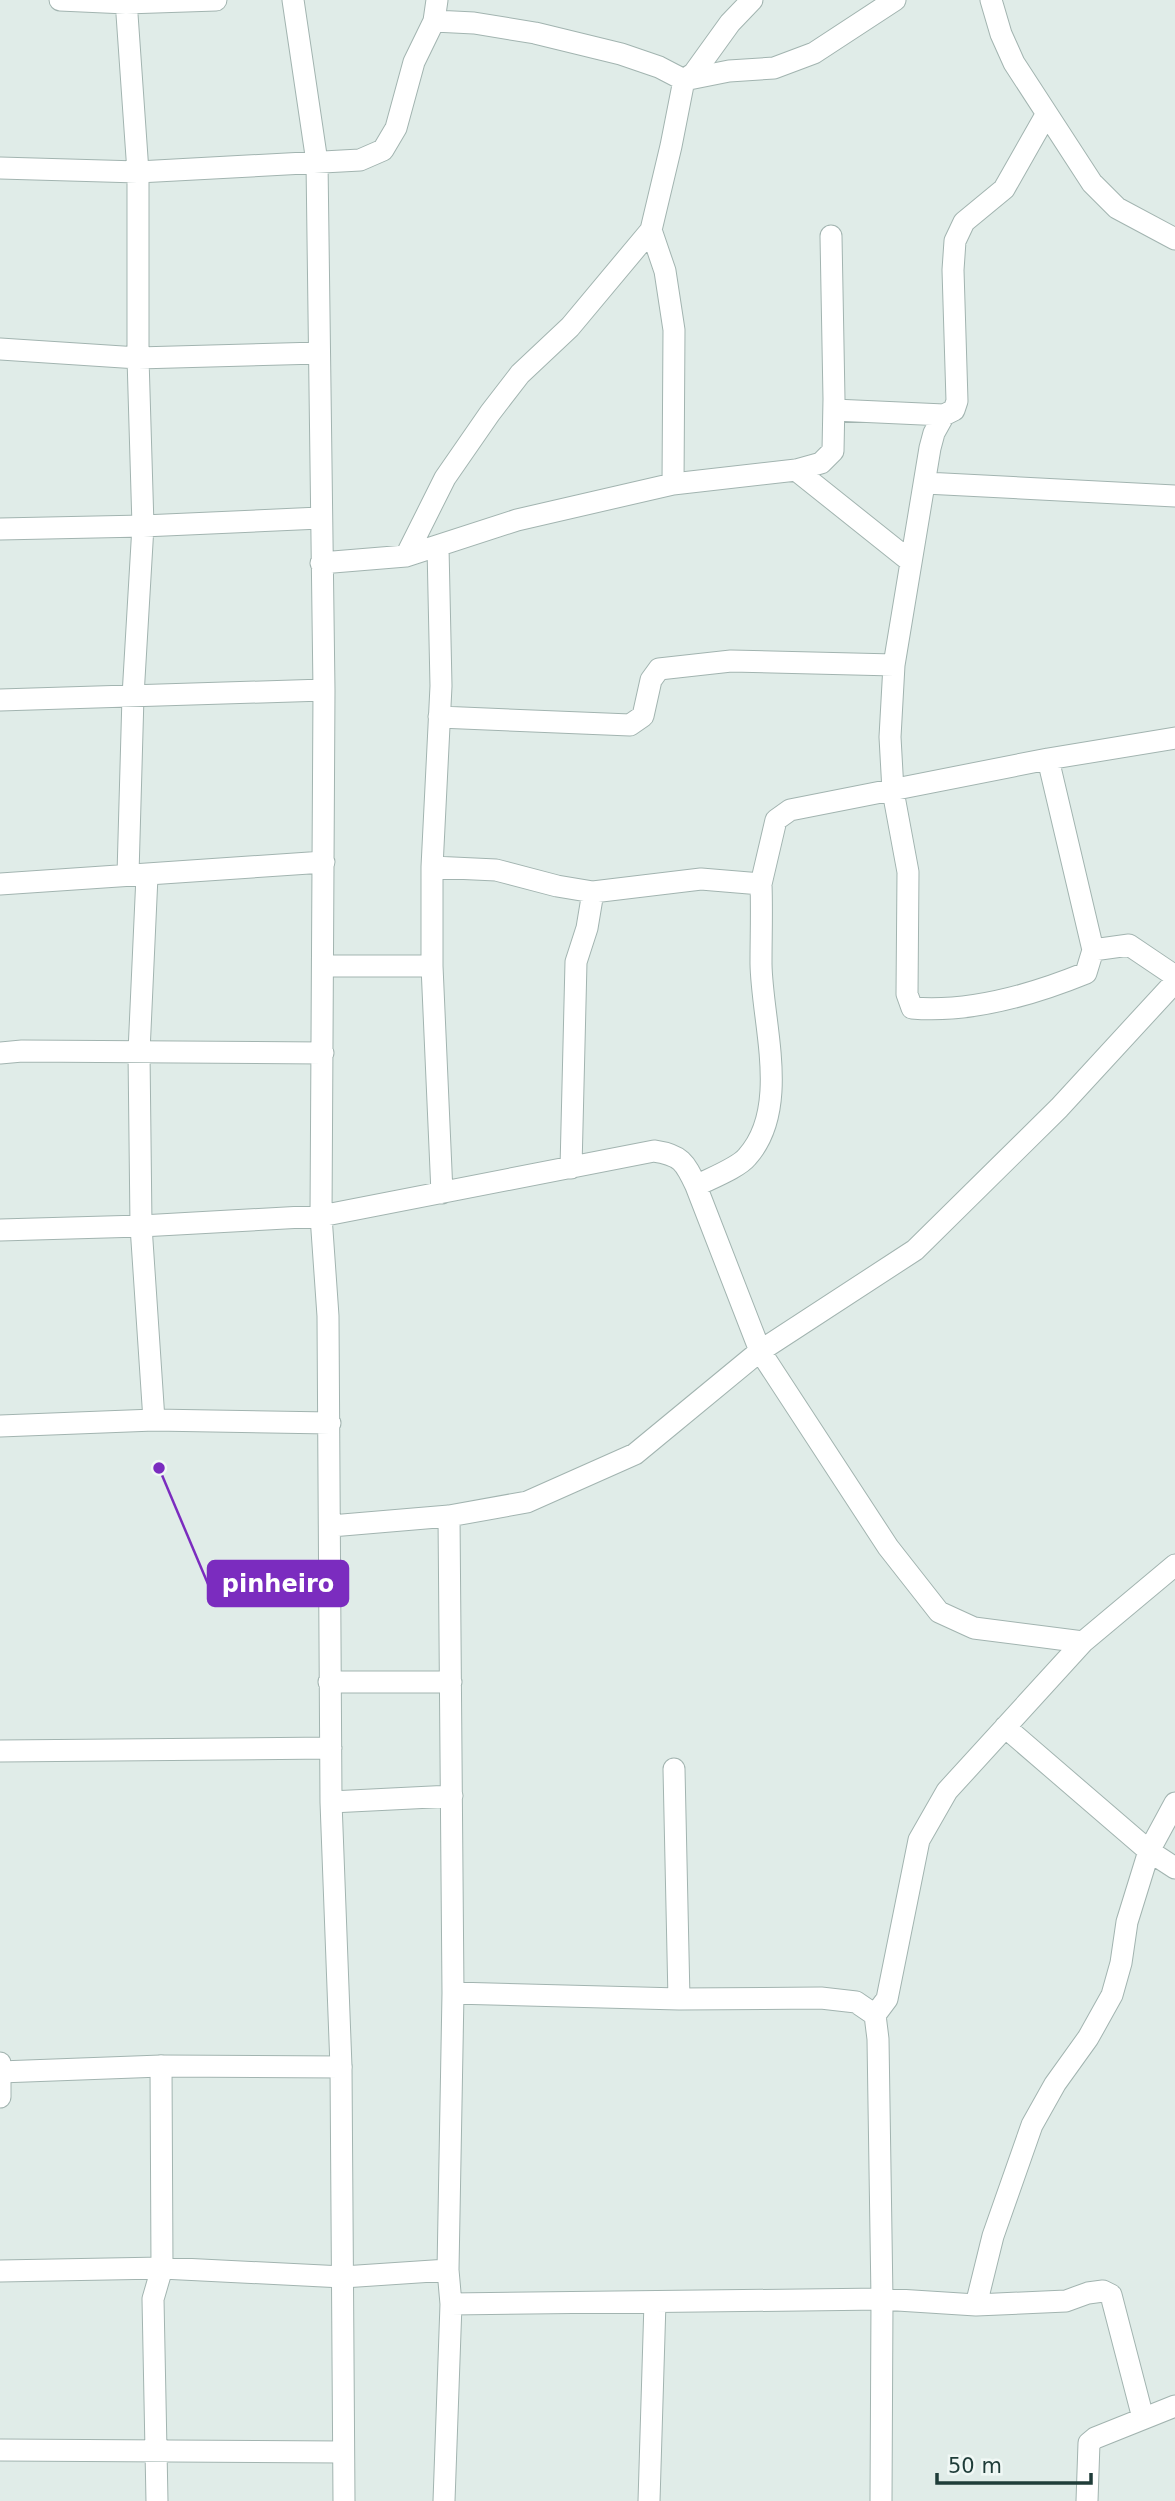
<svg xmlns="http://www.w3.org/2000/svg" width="1175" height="2501" font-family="'DejaVu Sans',sans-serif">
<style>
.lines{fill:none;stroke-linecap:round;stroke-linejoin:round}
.minor-casing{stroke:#a2b4b0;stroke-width:23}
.tertiary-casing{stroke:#a2b4b0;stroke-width:23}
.minor{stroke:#fff;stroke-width:21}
.tertiary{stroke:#fff;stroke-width:21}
.leader{fill:none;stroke:#7b2cbf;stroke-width:2.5}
.callout-dot{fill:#7b2cbf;stroke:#f0f8f5;stroke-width:2.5}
.callout{fill:#7b2cbf;stroke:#7b2cbf;stroke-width:2.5}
.callout-label{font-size:24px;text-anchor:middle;font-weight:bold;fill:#fff}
</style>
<rect width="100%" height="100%" fill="#e0ece8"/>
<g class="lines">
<g class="minor-casing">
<path id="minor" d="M60,0L126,3L216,0
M126,0L138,172V358L143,526L133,696L128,874
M293,0L317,162L324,690L321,1216L328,1316L331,1802L341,2067
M991,0L1001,34L1014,63L1092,183L1117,208L1175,239
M434,21L474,23L535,33L621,54L659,67L684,80L729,71L774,68L814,53L895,0
M0,168L138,172L360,160L383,150L396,128L414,62L434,21L437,0
M651,230L665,271L674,330L673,484
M0,349L138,358L319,353
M834,410L944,415L954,410L957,401L953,270L955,241L964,222L1004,189L1046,115
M944,415L934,433L930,448L894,665L890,737L893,791L908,872L907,994L912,1008C970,1013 1032,995 1086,973L1093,950L1048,759
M796,470L910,561
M925,483L1175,496
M0,529L143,526L320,518
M438,547L441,686L432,867V966L442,1193
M406,556L445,478L490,413L520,374L570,327L651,230L671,146L684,80L694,73L730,23L752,0
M321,563L406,556L517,520L673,484L796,470L821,463L833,451L834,399L831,236
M0,700L324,690
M439,717L630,725L643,716L651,680L659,669L731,661L894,665
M432,867L496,870L557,886L593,892L701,879L761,884C762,911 761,937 761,964C762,1023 791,1108 747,1157C738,1168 709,1179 696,1186
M147,876L139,1052L141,1226L154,1420
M0,884L324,862
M761,884L776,820L790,810L1048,759L1175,738
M1093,950L1129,945L1175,976
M324,966H432
M0,1053L22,1051L323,1053
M571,1168L576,962L587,928L593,892
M0,1230L141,1226L321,1216L654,1151C681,1155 685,1162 696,1186L760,1351L888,1547L939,1612L974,1628L1083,1642
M0,1426L154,1420L330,1423
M331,1526L449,1516L527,1502L635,1454L760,1351L915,1250L1059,1108L1175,982
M329,1682H451
M1005,1727L1149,1851L1175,1868
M0,1751L331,1748
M674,1769L679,1999
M331,1802L452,1796
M453,1993L679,1999L821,1998L856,2002L875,2015L878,2039L882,2299L881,2501
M875,2015L887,1999L919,1840L947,1791L1083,1642L1175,1565
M0,2063V2097
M0,2271L162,2268L343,2277L448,2270
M451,2304L882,2299L976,2305L1066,2301L1088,2293L1103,2291L1111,2295L1143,2418
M976,2305L993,2236L1032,2125L1055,2084L1088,2038L1112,1995L1121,1963L1127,1922L1149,1851L1175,1803
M0,2450L343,2452
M157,2501L153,2299L162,2268L161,2066
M444,2501L451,2304L448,2270L453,1993L449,1516
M649,2501L655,2302
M1087,2501L1089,2443L1095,2438L1175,2406"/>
</g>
<g class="tertiary-casing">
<path id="tertiary" d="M0,2072L161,2066L341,2067L344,2501"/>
</g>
<use href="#minor" class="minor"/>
<use href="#tertiary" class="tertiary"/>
</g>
<path class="leader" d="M159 1468L208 1584"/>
<circle class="callout-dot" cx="159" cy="1468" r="7"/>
<rect class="callout" x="208" y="1561" width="140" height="45" rx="7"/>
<g class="callout-label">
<text x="278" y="1592">pinheiro</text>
</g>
<path d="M937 2473v10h154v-10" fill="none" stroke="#1f3d39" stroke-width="3.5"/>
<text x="948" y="2473" font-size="21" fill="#1f3d39" stroke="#f0f8f5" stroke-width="5" paint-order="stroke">50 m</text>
</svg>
